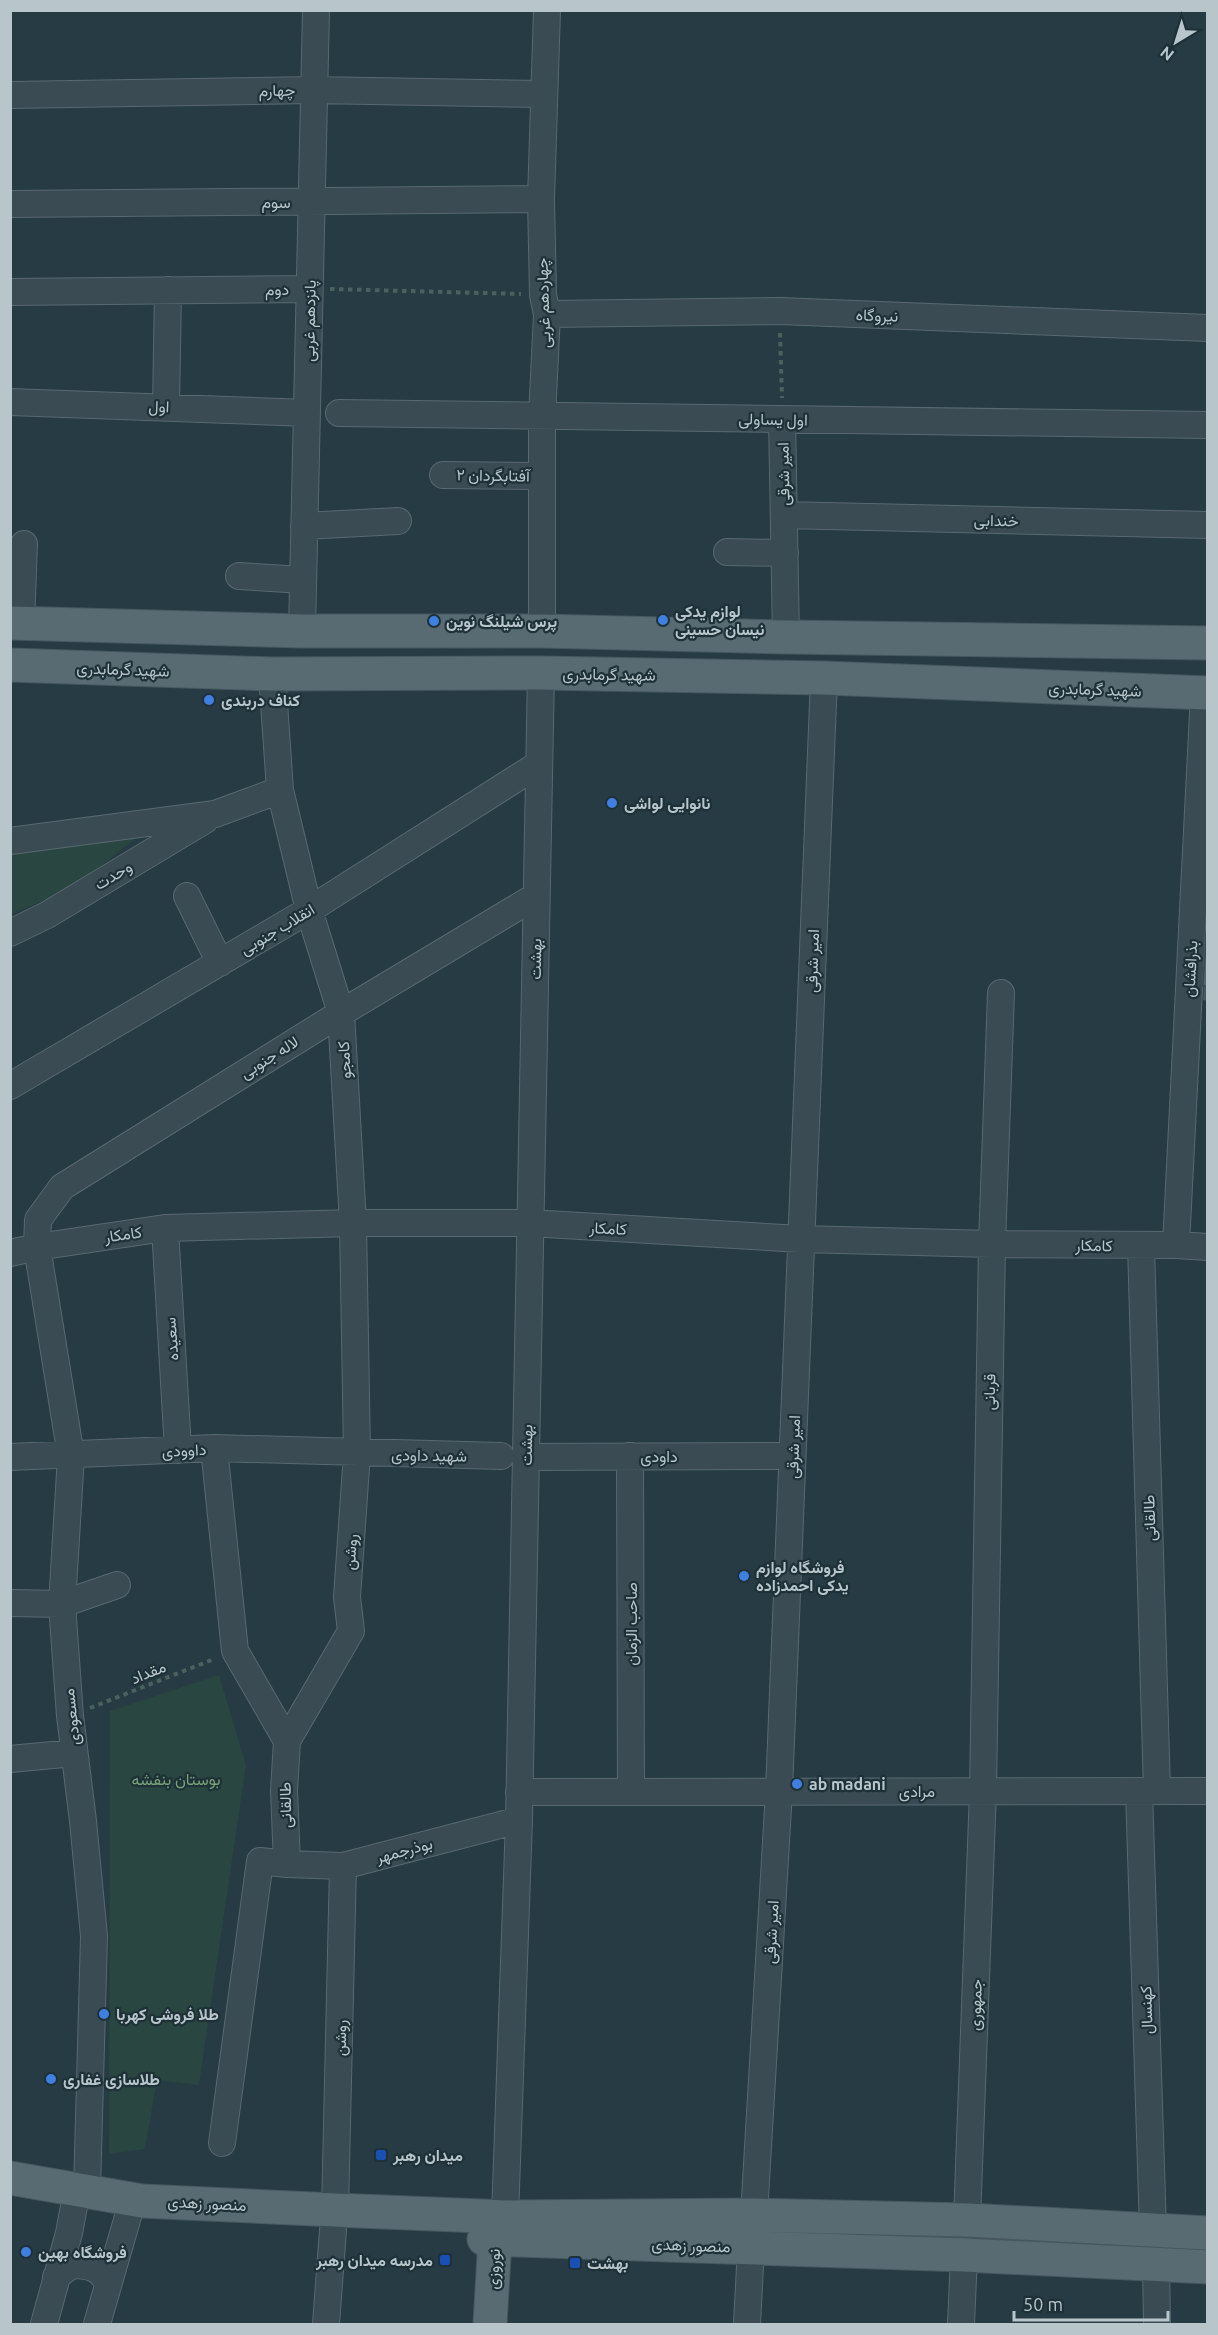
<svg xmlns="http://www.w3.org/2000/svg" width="1218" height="2335" font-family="Ubuntu,Vazirmatn,sans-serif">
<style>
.green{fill:#294640}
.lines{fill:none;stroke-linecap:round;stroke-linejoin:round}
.minor-casing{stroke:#596970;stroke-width:28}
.major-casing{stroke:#47575f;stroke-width:35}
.path{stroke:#49625d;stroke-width:4;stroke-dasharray:4.5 4.5;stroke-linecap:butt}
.minor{stroke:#3b4b53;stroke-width:26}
.major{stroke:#596b72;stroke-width:33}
.wall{fill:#475960}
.building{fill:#526870;stroke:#39494e;stroke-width:1.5}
.shop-dot{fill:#3f7fe0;stroke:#1f3138;stroke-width:2}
.transit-dot{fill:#1a4fb4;stroke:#1f3138;stroke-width:2}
.labels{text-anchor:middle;stroke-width:4.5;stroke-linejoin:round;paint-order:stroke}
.street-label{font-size:16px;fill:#b8c6cc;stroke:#1f3138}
.poi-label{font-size:16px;font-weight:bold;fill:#b8c6cc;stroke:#1f3138;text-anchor:start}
.park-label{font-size:16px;fill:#78a376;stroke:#1f3138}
</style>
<rect width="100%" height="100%" fill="#263b43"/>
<path class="green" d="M148,828L74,888L11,914V851Z
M219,1675L246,1765L199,2085L157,2080L145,2149L109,2154L110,1711Z"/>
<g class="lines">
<g class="minor-casing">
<path id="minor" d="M10,95L314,90L543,94
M10,204L541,199
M10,292L309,289
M547,314L780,311L1208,328
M10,402L307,413
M166,406L168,290
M339,413L1208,425
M782,419L786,637
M443,475L542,476
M784,515L1208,525
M304,526L398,521
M727,552L785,553
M239,576L303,580
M21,623L24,544
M302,631L316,10
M542,631V417L547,314L543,295L541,199L547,10
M272,674L280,790L309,910L341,1013L353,1223L357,1453L347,1597L351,1631L287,1741
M10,841L215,814L280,790
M187,896L220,963
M10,933L47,915L205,820
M10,1086L309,910L539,764
M165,1228L178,1450
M1176,1245L1204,693
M1141,1246L1157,1791
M10,1253L37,1247L165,1228L353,1223H529L801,1239L992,1244L1176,1245L1208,1247
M214,1448L235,1651L287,1741L284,1790L287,1864L260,1861L222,2143
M630,1456L631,1792
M10,1457L214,1448L501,1456
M525,1457L792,1456
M10,1603L62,1604L117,1585
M10,1759L74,1753
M1139,1791L1153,2230
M519,1792L1208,1791
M287,1864L343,1866L519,1820
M87,2190L94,1936L83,1821L70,1716L62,1604L71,1456L37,1247L38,1220L62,1187L341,1013L536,896
M335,2210L343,1866
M754,2215L779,1791L824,678
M505,2217L519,1820L541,673
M967,2220L983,1791L992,1244L1001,993
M1156,2265L1157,2324
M56,2277L71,2265C89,2265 103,2268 108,2286
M44,2324L69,2233L77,2190
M97,2324L133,2199
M326,2324L333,2230
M747,2324L751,2247
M961,2324L964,2255"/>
</g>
<g class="major-casing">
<path id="major" d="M10,623L302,631H542L786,637L1208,643
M10,665L272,674L541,673L824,678L1208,693
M10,2178L142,2201L335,2210L505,2217L754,2215L967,2220L1208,2233
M484,2239L964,2255L1208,2267
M490,2324L495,2239L504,2218"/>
</g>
<path class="path" d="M330,289L521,294
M780,333L782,398
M90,1708L214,1659"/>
<use href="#minor" class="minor"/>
<use href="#major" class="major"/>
</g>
<path class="wall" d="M1208,906V1001L1203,1000Z"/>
<path class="building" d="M1208,906V986H1203Z"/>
<g class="shop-dot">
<circle cx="663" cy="620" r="6"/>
<circle cx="434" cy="621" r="6"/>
<circle cx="209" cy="700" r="6"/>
<circle cx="612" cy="803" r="6"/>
<circle cx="744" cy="1576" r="6"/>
<circle cx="797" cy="1784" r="6"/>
<circle cx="104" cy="2014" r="6"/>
<circle cx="51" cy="2079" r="6"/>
<circle cx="26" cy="2252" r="6"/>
</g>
<g class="transit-dot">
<rect x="375" y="2149" width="12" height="12" rx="3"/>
<rect x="439" y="2254" width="12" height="12" rx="3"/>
<rect x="569" y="2257" width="12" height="12" rx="3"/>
</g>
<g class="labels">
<g class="street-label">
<text transform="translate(277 90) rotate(-1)" y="6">چهارم</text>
<text x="276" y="208">سوم</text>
<text transform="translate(277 289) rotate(-1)" y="6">دوم</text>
<text transform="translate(543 303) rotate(-92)" y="6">چهاردهم غربی</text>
<text transform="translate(877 315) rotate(2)" y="6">نیروگاه</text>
<text transform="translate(309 321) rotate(-89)" y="6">پانزدهم غربی</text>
<text transform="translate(159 406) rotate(2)" y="6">اول</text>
<text transform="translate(773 419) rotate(1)" y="6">اول یساولی</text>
<text transform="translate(783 474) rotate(-91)" y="6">امیر شرقی</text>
<text transform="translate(493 475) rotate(1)" y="6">آفتابگردان ۲</text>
<text transform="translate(996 520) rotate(1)" y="6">خندابی</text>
<text transform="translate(123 669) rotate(2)" y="6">شهید گرمابدری</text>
<text transform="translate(609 674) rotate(1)" y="6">شهید گرمابدری</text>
<text transform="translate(1095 689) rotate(2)" y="6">شهید گرمابدری</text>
<text transform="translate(113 875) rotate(-31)" y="6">وحدت</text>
<text transform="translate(277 929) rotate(-31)" y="6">انقلاب جنوبی</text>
<text transform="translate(535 959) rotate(-89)" y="6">بهشت</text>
<text transform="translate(812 961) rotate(-88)" y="6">امیر شرقی</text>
<text transform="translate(1190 969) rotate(-87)" y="6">بذرافشان</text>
<text transform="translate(269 1057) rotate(-32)" y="6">لاله جنوبی</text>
<text transform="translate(344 1060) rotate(-93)" y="6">کامجو</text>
<text transform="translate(608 1228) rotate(3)" y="6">کامکار</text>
<text transform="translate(123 1234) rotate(-8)" y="6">کامکار</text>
<text transform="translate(1094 1245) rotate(1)" y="6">کامکار</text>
<text transform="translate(171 1339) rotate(-94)" y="6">سعیده</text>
<text transform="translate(989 1392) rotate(-89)" y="6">قربانی</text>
<text transform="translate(526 1445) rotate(-89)" y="6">بهشت</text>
<text transform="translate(793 1447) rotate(-88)" y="6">امیر شرقی</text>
<text transform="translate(184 1450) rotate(-3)" y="6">داوودی</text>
<text transform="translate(429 1455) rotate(1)" y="6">شهید داودی</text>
<text x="659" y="1462">داودی</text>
<text transform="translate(1149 1518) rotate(-92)" y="6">طالقانی</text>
<text transform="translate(350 1552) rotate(-86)" y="6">روشن</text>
<text transform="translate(631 1624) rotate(-90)" y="6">صاحب الزمان</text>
<text transform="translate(148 1672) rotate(-22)" y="6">مقداد</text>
<text transform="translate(71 1717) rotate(-96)" y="6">مسعودی</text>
<text x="917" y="1797">مرادی</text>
<text transform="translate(285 1805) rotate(-91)" y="6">طالقانی</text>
<text transform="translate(404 1850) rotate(-15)" y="6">بوذرجمهر</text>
<text transform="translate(771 1932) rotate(-87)" y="6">امیر شرقی</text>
<text transform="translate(975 2005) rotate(-88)" y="6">جمهوری</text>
<text transform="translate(1146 2010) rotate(-92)" y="6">کهنسال</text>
<text transform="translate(340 2038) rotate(-89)" y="6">روشن</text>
<text transform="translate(207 2203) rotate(3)" y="6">منصور زهدی</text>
<text transform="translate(691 2245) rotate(2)" y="6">منصور زهدی</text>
<text transform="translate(493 2269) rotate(-87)" y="6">نوروزی</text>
</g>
<g class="poi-label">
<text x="675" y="617">لوازم یدکی<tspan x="675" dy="18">نیسان حسینی</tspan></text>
<text x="446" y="627">پرس شیلنگ نوین</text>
<text x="221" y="706">کناف دربندی</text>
<text x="624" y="809">نانوایی لواشی</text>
<text x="756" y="1573">فروشگاه لوازم<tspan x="756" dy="18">یدکی احمدزاده</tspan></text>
<text x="809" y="1790">ab madani</text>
<text x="116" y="2020">طلا فروشی کهربا</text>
<text x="63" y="2085">طلاسازی غفاری</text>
<text x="393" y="2161">میدان رهبر</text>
<text x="38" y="2258">فروشگاه بهین</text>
<text x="433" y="2266" text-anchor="end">مدرسه میدان رهبر</text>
<text x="587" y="2269">بهشت</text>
</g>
<g class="park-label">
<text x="176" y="1785">بوستان بنفشه</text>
</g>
</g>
<rect width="1218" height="2335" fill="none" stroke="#b8c6cc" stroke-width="24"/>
<g transform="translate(1176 42) rotate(218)" stroke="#1f3138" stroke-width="4.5" paint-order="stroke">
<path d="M0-4.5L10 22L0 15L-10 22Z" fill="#b8c6cc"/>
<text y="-9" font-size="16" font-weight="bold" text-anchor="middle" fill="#b8c6cc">N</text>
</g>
<path d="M1014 2311v9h154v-9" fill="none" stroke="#b8c6cc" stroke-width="3"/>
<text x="1023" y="2311" font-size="18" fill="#b8c6cc" stroke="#1f3138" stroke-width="4.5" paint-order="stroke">50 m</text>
</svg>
